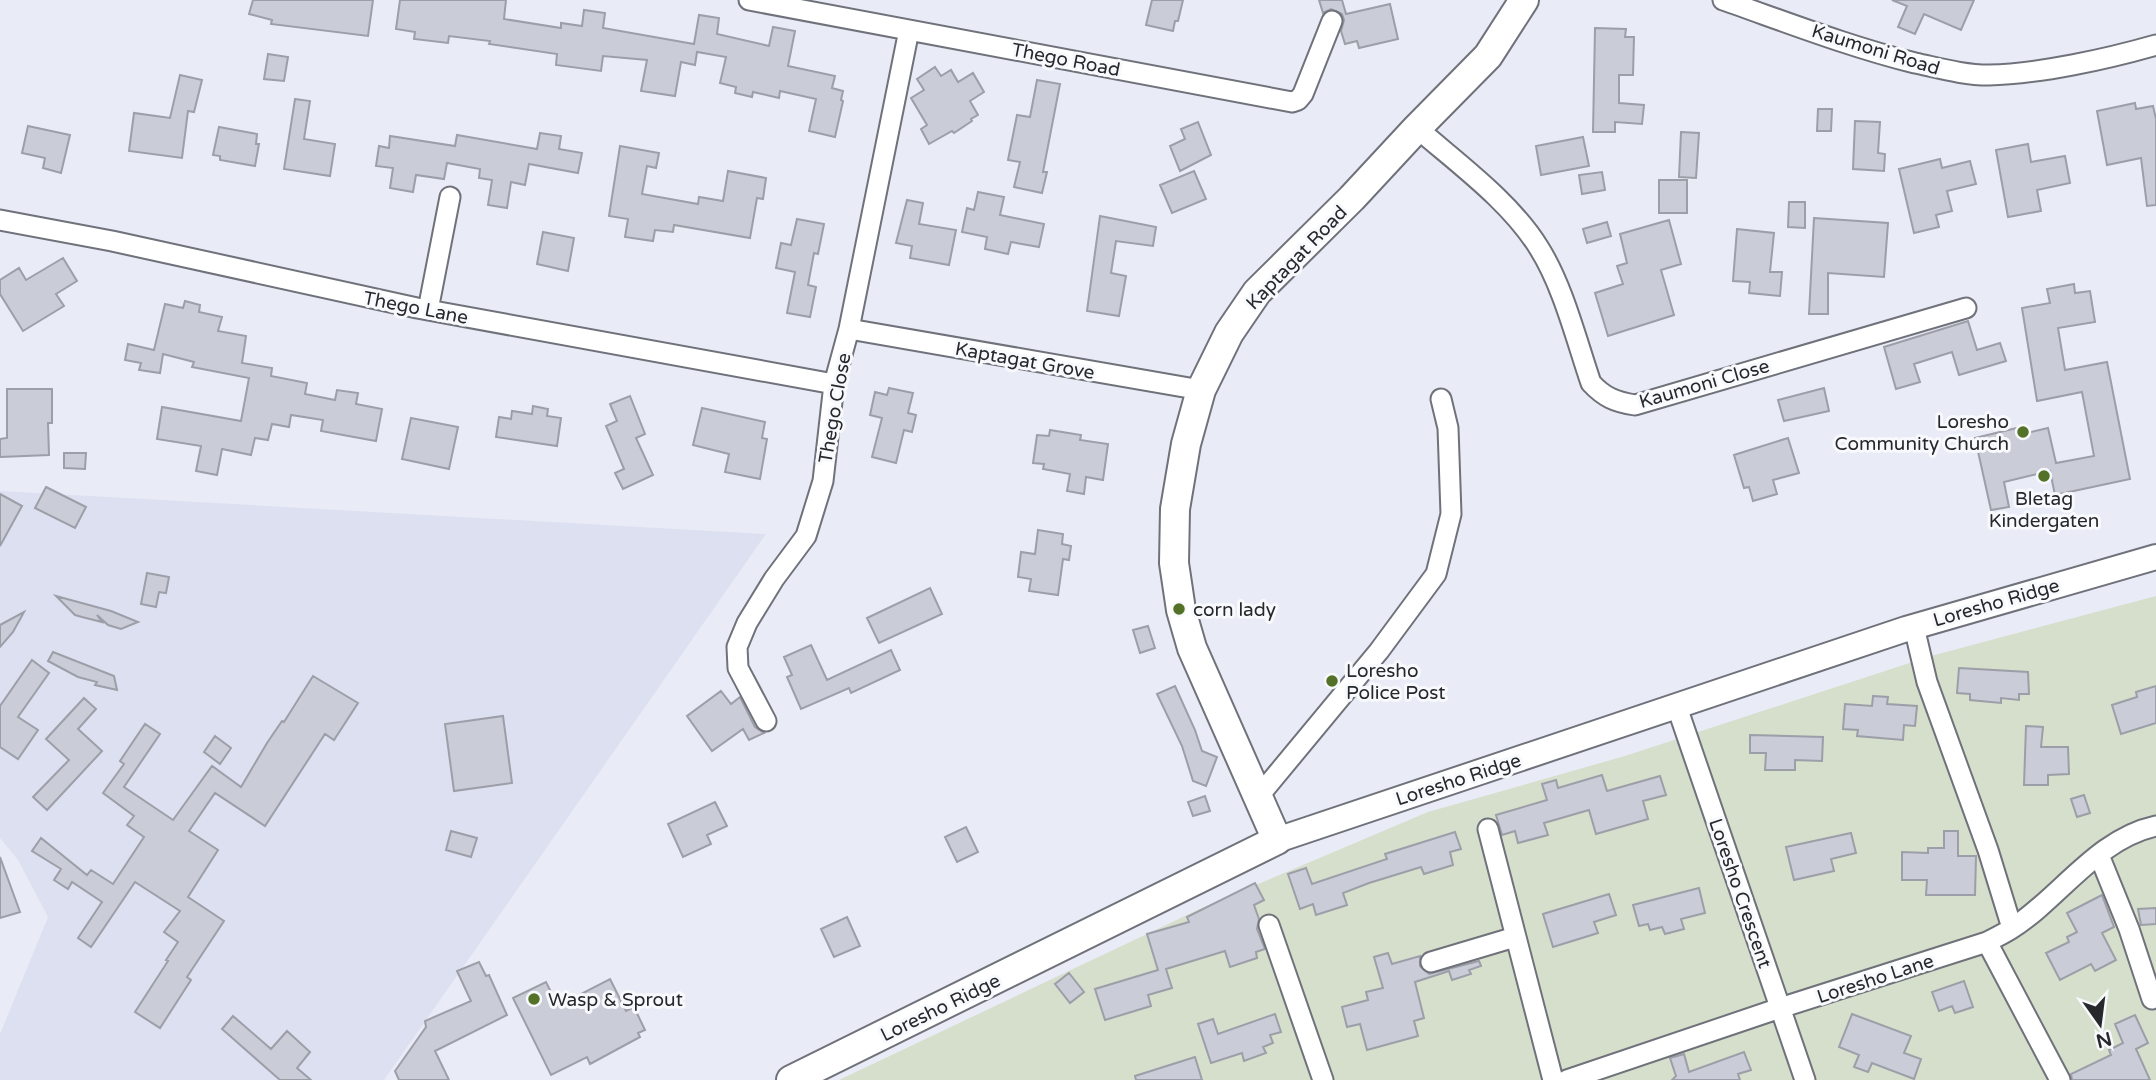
<svg xmlns="http://www.w3.org/2000/svg" width="2156" height="1080" font-family="'Varela Round',sans-serif">
<style>
.built{fill:#dce0f1}
.green{fill:#d5dfcb}
.building{fill:#cacdd7;stroke:#9c9ea8;stroke-width:2}
.lines{fill:none;stroke-linecap:round;stroke-linejoin:round}
.minor-casing{stroke:#6f727a;stroke-width:23}
.tertiary-casing{stroke:#6f727a;stroke-width:28}
.secondary-casing{stroke:#6f727a;stroke-width:32}
.minor{stroke:#fff;stroke-width:19}
.tertiary{stroke:#fff;stroke-width:24}
.secondary{stroke:#fff;stroke-width:28}
.poi-dot{fill:#547227;stroke:#f8f9fd;stroke-width:2.5}
.labels{text-anchor:middle;stroke-width:6;stroke-linejoin:round;paint-order:stroke}
.street-label{font-size:19px;fill:#27282b;stroke:#f8f9fd}
.poi-label{font-size:19px;fill:#27282b;stroke:#f8f9fd;text-anchor:start}
</style>
<rect width="100%" height="100%" fill="#e9ecf6"/>
<path class="built" d="M0,491L766,534L384,1080H0V1034L48,917L18,860L0,838Z"/>
<path class="green" d="M2156,596V1080H839L1204,907L1428,812L1625,756L1931,656Z"/>
<path class="building" d="M253,0H373L368,36L271,24L272,20L249,14Z
M400,0H506L504,19L561,28V23L582,26L584,10L605,13L603,28L694,44L699,15L719,18L717,34L769,46L773,27L795,31L788,66L835,76L832,88L843,91L841,100L843,101L835,137L809,131L816,99L780,91L779,98L753,92L752,97L735,93L736,87L720,83L726,57L697,52L695,65L681,62L675,96L641,91L647,60L603,56L601,71L556,65L557,54L489,44L490,41L449,36L448,43L414,39L415,32L396,29Z
M1152,0H1183L1178,21H1175L1173,31L1146,25Z
M1319,0H1342L1346,14L1390,4L1398,39L1359,48L1357,41L1345,44L1341,31L1344,20L1342,14L1331,9L1323,13Z
M1892,0H1974L1961,30L1924,14L1915,34L1898,27L1907,6Z
M1595,28L1626,29L1625,37H1634L1633,75H1619V103L1644,105L1642,124L1615,122V132H1593Z
M268,54L288,57L284,81L264,79Z
M935,67L941,76L951,70L958,82L973,73L984,92L970,101L978,115L971,119L972,121L954,133L952,131L929,144L921,129L927,125L911,98L924,90L917,79Z
M180,75L202,80L194,112L188,111L182,158L129,151L134,113L170,118Z
M1037,80L1060,84L1043,172H1047L1042,193L1014,187L1020,162L1008,160L1017,115L1030,117Z
M295,99L310,101L304,139L335,144L330,176L284,169Z
M2135,103L2136,109L2153,106L2156,119V205L2147,206L2141,158L2107,165L2097,111Z
M1818,109H1832L1831,131H1817Z
M1855,121L1880,122L1878,153L1885,154L1884,171L1853,169Z
M1198,122L1211,155L1180,171L1170,146L1185,139L1181,129Z
M28,126L70,135L61,173L43,168L45,158L22,153Z
M219,127L257,134L256,144H259L255,166L220,160V156L213,155Z
M1681,132L1699,133L1696,178L1679,177Z
M540,133L561,136L559,149L582,153L578,173L529,164L525,185L511,182L507,208L488,205L492,180L479,178L480,169L447,163L444,179L416,175L413,192L390,188L393,168L376,166L379,146L389,148L390,136L455,146L457,135L537,149Z
M1583,137L1589,166L1541,175L1536,146Z
M2028,144L2031,162L2065,156L2070,183L2037,190L2041,211L2008,217L1996,150Z
M620,146L659,153L656,168L647,166L642,194L698,204L699,197L723,201L728,171L766,178L763,199L757,198L750,238L674,225L673,232L655,230L653,241L625,237L628,219L609,216Z
M1940,159L1942,168L1970,161L1976,184L1947,191L1952,211L1936,215L1939,227L1914,233L1899,169Z
M1194,171L1206,199L1172,213L1160,185Z
M1602,172L1605,190L1582,194L1579,175Z
M1659,180H1687V213H1659Z
M978,192L1004,197L1000,215L1044,224L1039,247L1011,242L1008,254L985,249L987,237L962,232L967,208L974,210Z
M907,200L923,203L919,224L956,230L949,265L910,258L912,246L896,243Z
M1789,202H1805V228L1788,227Z
M1100,216L1156,227L1153,246L1116,241L1111,273L1126,276L1119,316L1087,311Z
M1814,218L1888,223L1884,277L1828,273V314H1809Z
M797,219L824,224L818,254L814,253L808,285L816,287L810,317L787,313L795,272L776,268L781,243L791,245Z
M1669,220L1681,264L1661,270L1674,315L1608,336L1595,293L1623,284L1617,266L1627,263L1620,234Z
M1607,222L1611,236L1587,243L1583,229Z
M1737,229L1774,233L1770,272H1782L1780,296L1749,293L1750,282L1733,281Z
M543,232L574,238L568,271L537,264Z
M63,258L77,281L56,294L64,306L23,331L0,294V280L19,268L26,280Z
M2074,284L2075,293L2090,291L2095,322L2058,328L2065,370L2107,362L2130,479L2055,495L2050,471L2004,482L2009,507L1991,510L1975,438L2025,426L2027,433L2048,428L2056,463L2094,456L2082,392L2037,401L2022,308L2050,303L2047,289Z
M185,301L200,305L199,312L222,317L218,331L246,336L242,363L272,368L271,376L307,383L305,394L335,400L337,390L358,393L356,404L382,409L376,441L321,431L323,420L291,415L289,427L272,424L268,440L255,438L251,455L222,449L217,475L196,471L201,446L157,439L162,407L241,421L249,378L192,367L194,362L163,354L160,373L139,370L141,363L125,360L128,344L154,350L165,304L183,308Z
M1968,321L1977,350L2000,343L2006,361L1959,375L1952,352L1914,364L1920,382L1896,389L1884,347Z
M889,388L913,393L908,413L916,415L912,432L904,430L896,463L872,457L882,418L870,415L875,392L887,395Z
M1824,388L1829,411L1784,421L1778,400Z
M7,389H52V423H48L49,455L0,457V439L7,438Z
M630,396L645,434L636,438L653,475L623,489L615,473L624,469L606,426L617,421L610,404Z
M533,406L548,409L547,416L561,418L557,446L496,437L499,417L511,419L512,411L532,414Z
M702,408L765,422L762,438L767,439L760,479L725,472L729,454L693,445Z
M411,418L458,427L449,469L402,459Z
M1050,430L1081,435L1080,440L1108,444L1103,480L1086,477L1084,494L1067,491L1070,474L1043,469L1044,464L1033,463L1037,435L1049,436Z
M1788,438L1799,473L1773,480L1777,494L1753,501L1749,487L1744,488L1734,455Z
M64,453H86L85,469L64,468Z
M46,487L86,507L75,528L35,508Z
M0,494L22,506L0,546Z
M1038,530L1063,534L1062,544L1071,546L1069,560L1063,559L1058,595L1029,591L1031,579L1018,577L1021,552L1035,554Z
M147,573L169,577L166,593L159,592L156,607L141,604Z
M930,588L942,614L879,643L867,618Z
M56,596L111,611L138,622L121,629L108,625L97,615L102,622L82,617L75,615Z
M24,612L13,632L0,647V625Z
M1148,626L1155,648L1140,653L1133,630Z
M811,645L827,680L891,650L900,670L851,693L849,688L801,709L787,677L792,675L784,657Z
M53,652L114,676L117,690L95,685L97,682L78,677L48,661Z
M32,660L49,673L18,717L38,730L18,759L0,747V706Z
M1959,668L2028,672L2029,694H2019V700L2001,698V703L1970,700V694L1957,693Z
M313,676L358,703L334,740L325,734L265,826L215,793L189,831L218,850L188,897L224,921L187,977L191,980L160,1028L135,1012L168,961L166,960L178,942L164,932L180,911L135,882L91,947L78,938L102,902L72,882L68,889L54,880L61,869L32,851L41,838L87,875L91,870L113,884L144,837L127,825L134,816L103,793L124,764L120,761L145,724L160,734L124,787L173,820L212,766L241,787L267,743L282,721L284,722Z
M1175,686L1195,730L1202,751L1217,757L1206,786L1193,781L1182,746L1157,694Z
M2156,686V723L2121,734L2112,705L2137,697L2136,692Z
M721,691L731,704L740,697L755,727L764,733L749,740L743,729L712,751L687,716Z
M1873,696L1888,697L1887,704L1917,706L1915,726L1904,725L1903,740L1857,736L1858,730L1843,729L1845,704L1872,706Z
M84,698L96,709L78,729L102,751L47,810L33,797L69,760L46,739Z
M503,716L512,783L454,791L445,724Z
M2026,726L2043,727L2041,747H2068L2069,774L2048,775V785H2024Z
M1750,735L1823,737L1822,761L1795,760V770H1765L1766,753H1750Z
M215,736L231,748L220,764L204,752Z
M1602,775L1607,791L1660,776L1666,795L1643,801L1648,819L1596,834L1589,810L1544,823L1548,835L1518,843L1515,831L1502,835L1496,815L1547,800L1542,784L1556,780L1558,788Z
M2084,795L2090,813L2077,817L2071,799Z
M1205,796L1210,811L1193,816L1188,802Z
M715,802L727,826L707,835L711,844L683,857L668,824Z
M966,827L978,852L957,862L945,837Z
M451,831L477,838L471,857L446,850Z
M1944,831H1958V856H1976L1975,895H1926L1927,880H1902V852L1928,853V848H1944Z
M1455,832L1461,849L1450,852L1453,865L1424,874L1421,867L1369,883L1343,893L1347,905L1316,915L1313,904L1300,909L1288,874L1306,868L1312,884L1387,859L1385,854Z
M1851,833L1856,853L1831,859L1834,871L1794,880L1786,847Z
M0,857L20,912L0,918Z
M1255,883L1264,900L1254,905L1259,919L1257,929L1265,949L1256,952L1257,958L1230,967L1225,951L1166,969L1172,988L1148,995L1151,1006L1105,1020L1095,989L1158,970L1147,934L1189,922L1187,917Z
M1699,888L1705,913L1681,919L1684,929L1665,934L1662,927L1650,930L1648,924L1639,926L1633,905Z
M1609,894L1616,915L1594,922L1598,933L1553,947L1543,914Z
M2102,895L2114,927L2102,933L2116,960L2095,971L2091,964L2060,980L2046,953L2069,942L2067,937L2077,932L2067,913Z
M2156,908V924L2141,925L2138,909Z
M847,917L860,946L834,957L821,929Z
M1388,953L1392,964L1420,956V966L1429,974L1479,961L1481,966L1469,970L1471,974L1452,980L1449,971L1415,982L1424,1018L1414,1021L1418,1036L1367,1050L1360,1024L1347,1027L1342,1007L1368,1000L1366,992L1383,988L1374,957Z
M479,962L486,976L489,975L507,1015L435,1051L449,1080H399L395,1071L426,1027L425,1021L471,1001L457,971Z
M1069,973L1084,992L1070,1003L1055,984Z
M610,979L626,1011L634,1007L645,1030L638,1033L640,1037L590,1064L587,1057L551,1075L513,998L546,982L558,1006Z
M1964,981L1973,1007L1955,1013L1952,1006L1939,1011L1932,992Z
M1275,1014L1281,1032L1270,1035L1273,1043L1263,1047L1266,1053L1244,1061L1242,1053L1211,1063L1198,1024L1213,1019L1218,1034Z
M1852,1014L1911,1036L1904,1053L1921,1059L1914,1079L1872,1063L1868,1072L1854,1067L1859,1055L1839,1047Z
M2135,1015L2148,1043L2136,1049L2150,1080H2072L2071,1074L2111,1055L2109,1050L2123,1043L2115,1024Z
M233,1016L271,1049L287,1031L310,1052L297,1068L311,1080H280L222,1029Z
M1744,1052L1751,1070L1738,1074L1740,1080H1672L1676,1076L1670,1058L1684,1054L1689,1072Z
M1195,1057L1202,1080H1136L1135,1076Z"/>
<g class="lines">
<g class="minor-casing">
<path id="minor" d="M749,0L1292,102L1298,100L1303,94L1332,21
M1723,0C1786,22 1850,47 1915,63C1939,68 1963,75 1989,75C2039,74 2107,59 2156,45
M1417,128C1457,163 1510,201 1539,248C1563,286 1576,339 1591,383C1604,397 1615,402 1635,405L1966,308
M0,220L112,241L417,308L834,384
M428,310L450,197
M849,329L1201,390
M1914,627L1927,682L1988,850L2012,928
M1677,707L1805,1080
M766,721L738,668L737,647L747,623L774,579L806,536L823,481L834,384L849,329L909,30
M1258,797L1379,651L1436,574L1451,514L1448,428L1441,399
M1488,829L1553,1080
M2099,855L2129,929L2152,999
M1269,925L1323,1080
M1987,942L2060,1080
M1431,962L1515,937
M1567,1080L1780,1008L1987,942C1995,938 2003,934 2011,929C2060,898 2096,839 2156,826"/>
</g>
<g class="tertiary-casing">
<path id="tertiary" d="M1277,840L1906,629L2156,557"/>
</g>
<g class="secondary-casing">
<path id="secondary" d="M791,1080L1277,840L1192,648L1181,610L1174,563L1175,509L1186,444L1201,390L1229,333L1257,292L1352,198L1417,128L1488,56L1524,0"/>
</g>
<use href="#minor" class="minor"/>
<use href="#tertiary" class="tertiary"/>
<use href="#secondary" class="secondary"/>
</g>
<g class="poi-dot">
<circle cx="2023" cy="432" r="7"/>
<circle cx="2044" cy="476" r="7"/>
<circle cx="1179" cy="609" r="7"/>
<circle cx="1332" cy="681" r="7"/>
<circle cx="534" cy="999" r="7"/>
</g>
<g class="labels">
<g class="street-label">
<text transform="translate(1876 49) rotate(17)" y="7">Kaumoni Road</text>
<text transform="translate(1066 59) rotate(11)" y="7">Thego Road</text>
<text transform="translate(1296 257) rotate(-46)" y="7">Kaptagat Road</text>
<text transform="translate(416 307) rotate(11)" y="7">Thego Lane</text>
<text transform="translate(1025 360) rotate(10)" y="7">Kaptagat Grove</text>
<text transform="translate(1704 383) rotate(-16)" y="7">Kaumoni Close</text>
<text transform="translate(834 408) rotate(-80)" y="7">Thego Close</text>
<text transform="translate(1996 602) rotate(-16)" y="7">Loresho Ridge</text>
<text transform="translate(1458 779) rotate(-18)" y="7">Loresho Ridge</text>
<text transform="translate(1741 893) rotate(71)" y="7">Loresho Crescent</text>
<text transform="translate(1875 978) rotate(-18)" y="7">Loresho Lane</text>
<text transform="translate(940 1007) rotate(-26)" y="7">Loresho Ridge</text>
</g>
<g class="poi-label">
<text x="2009" y="428" text-anchor="end">Loresho<tspan x="2009" dy="22">Community Church</tspan></text>
<text x="2044" y="505" text-anchor="middle">Bletag<tspan x="2044" dy="22">Kindergaten</tspan></text>
<text x="1193" y="616">corn lady</text>
<text x="1346" y="677">Loresho<tspan x="1346" dy="22">Police Post</tspan></text>
<text x="548" y="1006">Wasp &amp; Sprout</text>
</g>
</g>
<g transform="translate(2100 1024) rotate(166)" stroke="#f8f9fd" stroke-width="5" paint-order="stroke">
<path d="M0-5L12 26L0 18L-12 26Z" fill="#27282b"/>
<text y="-10" font-size="19" font-weight="bold" text-anchor="middle" fill="#27282b">N</text>
</g>
</svg>
